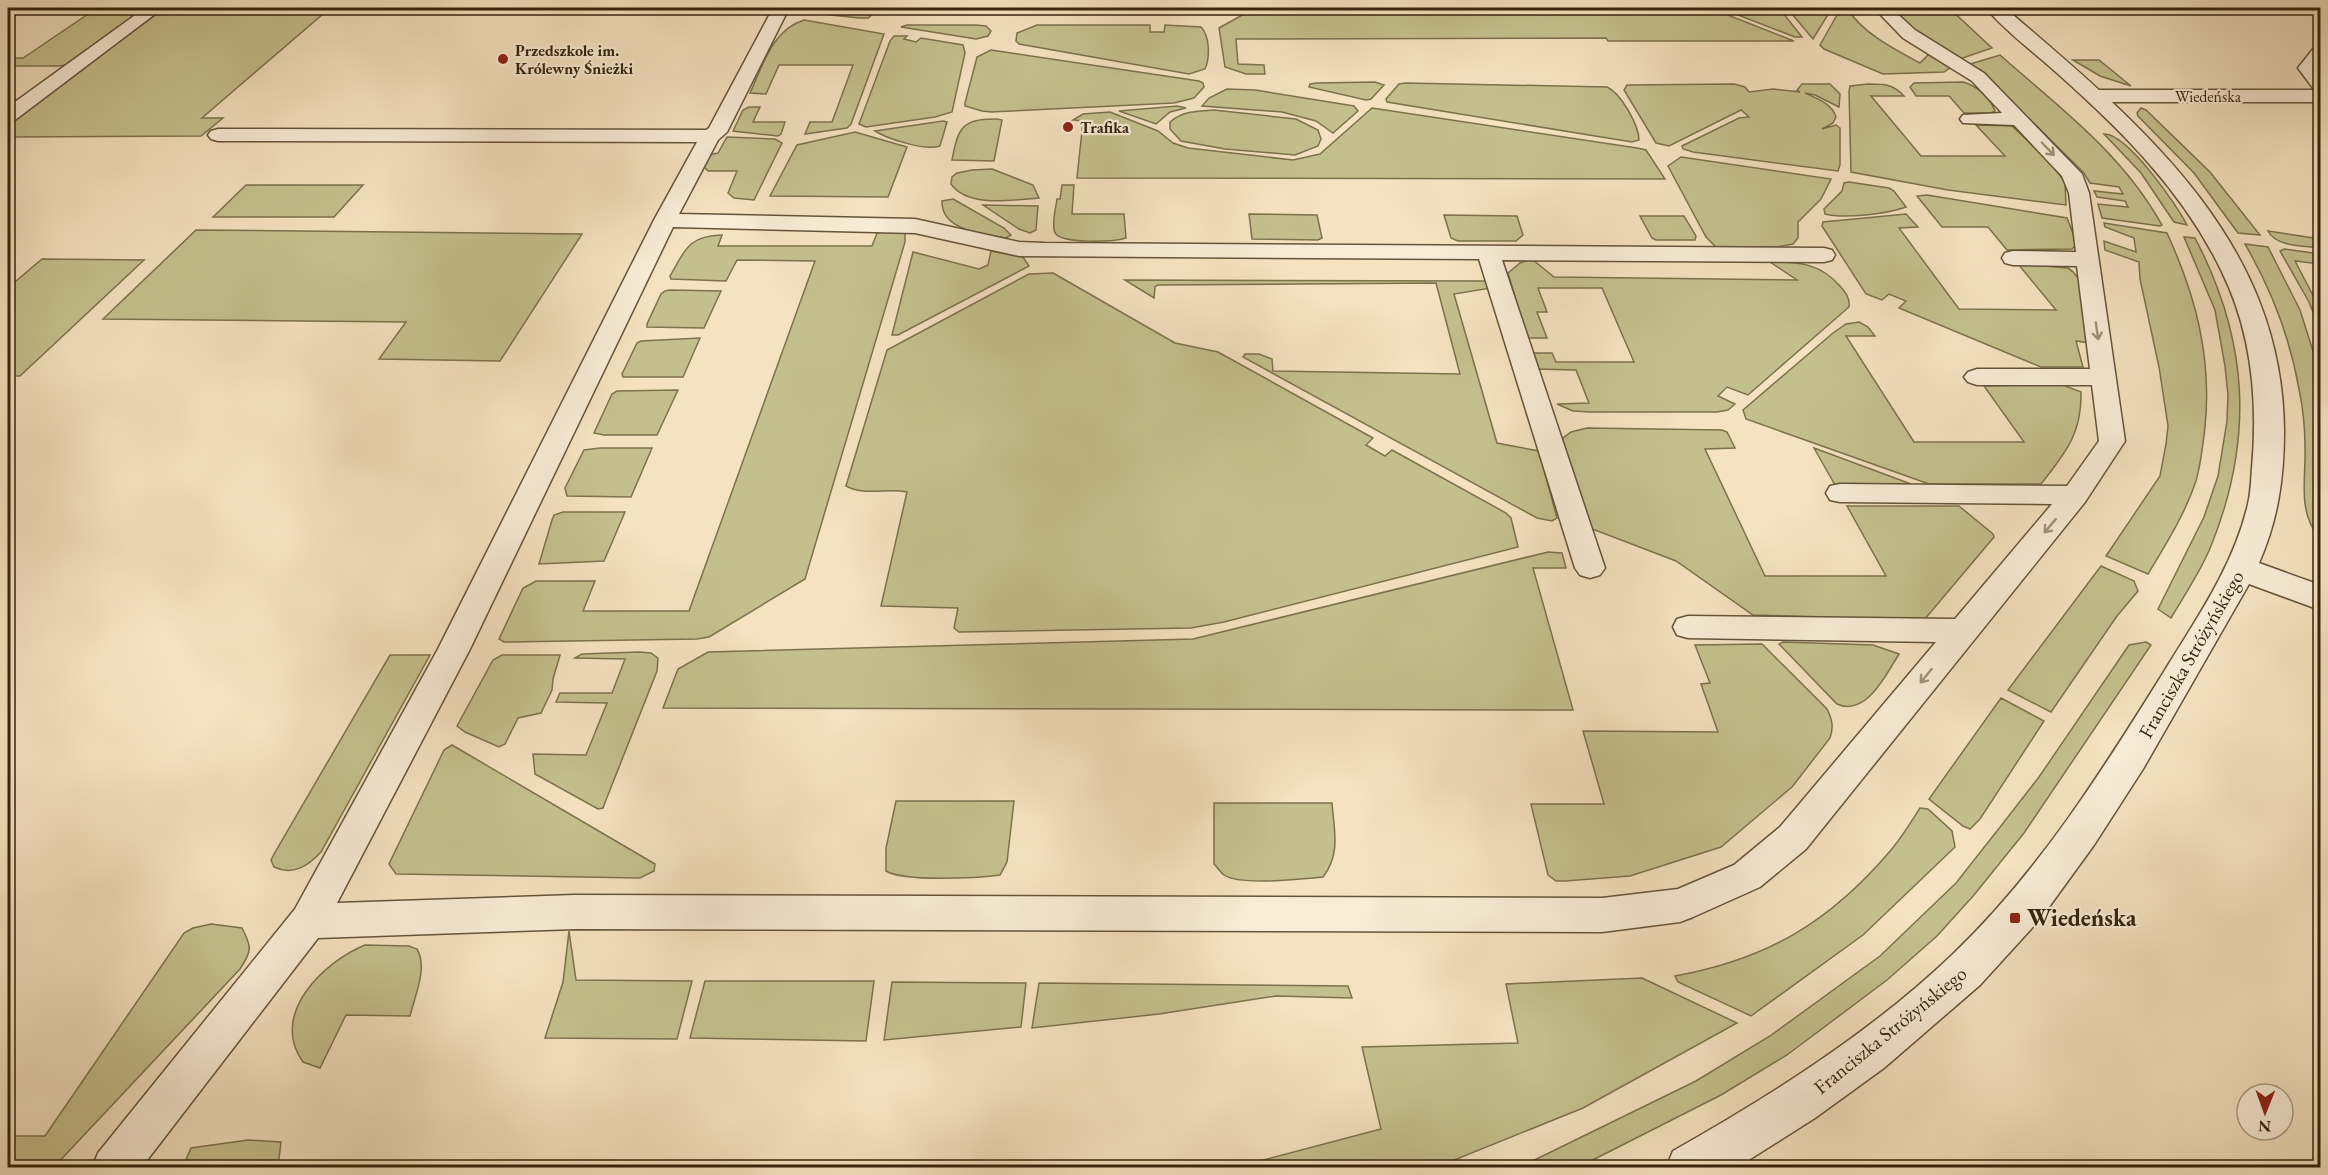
<svg xmlns="http://www.w3.org/2000/svg" width="2328" height="1175" font-family="'EB Garamond',serif">
<style>
.green{fill:#c4c08d;stroke:#7c724c;stroke-width:1.5}
.lines{fill:none;stroke-linecap:round;stroke-linejoin:round}
.service-casing{stroke:#645439;stroke-width:3}
.minor-casing{stroke:#645439;stroke-width:3}
.tertiary-casing{stroke:#645439;stroke-width:3}
.service{fill:#f8ecd6;fill-rule:evenodd}
.minor{fill:#f8ecd6;fill-rule:evenodd}
.tertiary{fill:#f8ecd6;fill-rule:evenodd}
.oneway{stroke:#a0927b}
.poi-dot{fill:#8f2418;stroke:#f8ecd6;stroke-width:2}
.labels{text-anchor:middle;stroke-width:4.5;stroke-linejoin:round;paint-order:stroke}
.far-poi-label{font-size:16px;font-weight:bold;fill:#34240c;stroke:#f8ecd6;text-anchor:start}
.far-street-label{font-size:16px;fill:#34240c;stroke:#f8ecd6}
.street-label{font-size:20px;fill:#34240c;stroke:#f8ecd6}
.near-poi-label{font-size:24px;font-weight:bold;fill:#34240c;stroke:#f8ecd6;text-anchor:start}
</style>
<rect width="100%" height="100%" fill="#f4e2c0"/>
<filter id="stains"><feTurbulence type="fractalNoise" baseFrequency=".00333" numOctaves="4"/><feColorMatrix values="0 0 0 0 .2 0 0 0 0 .09 0 0 0 0 .02 0 0 0 .5 -.17"/></filter>
<radialGradient id="worn" r=".72"><stop offset=".6" stop-color="#630" stop-opacity="0"/><stop offset="1" stop-color="#630" stop-opacity=".3"/></radialGradient>
<path class="green" d="M8,8H143L145,9L71,64L59,66H8V58H23L94,10L25,9L8,20Z
M165,8H330L202,118H223L201,136L8,137V122Z
M796,8H854L873,14L868,18H859L804,12Z
M1255,8H1710L1794,41H1608L1606,38L1236,39L1238,64L1264,65L1265,74H1246L1225,67L1219,28Z
M1720,8H1779L1802,37H1795Z
M1787,8H1832L1813,39Z
M1841,8H1847C1862,33 1894,49 1920,63L1930,53L1951,67L1944,72L1883,74L1824,49L1820,45Z
M1889,8H1949L1992,48L1960,59L1907,26Z
M804,20L884,34L851,124L847,128L805,134L810,122H832L853,65H779L766,94L750,93C763,65 772,30 804,20Z
M907,25H976L986,26L991,31L988,36L976,39L901,27Z
M1037,25H1150V32H1164L1165,25L1201,27C1210,36 1210,58 1205,69L1189,74L1019,44L1016,41L1017,33Z
M894,36H907L904,39L916,42L921,38L963,45L965,53L952,112L935,117L866,127L859,124L890,41Z
M991,50L1199,81L1203,83L1204,87L1194,98L1174,103L991,112L982,111L965,106V103L977,57Z
M2000,55C2060,108 2122,153 2162,225L2160,226L2102,218L2098,204L2128,207L2125,201L2097,197L2094,191L2123,194L2119,187L2090,183L2084,173L1986,76L1970,64Z
M2073,60H2099L2131,86L2100,76Z
M1375,82L1384,85L1371,99L1366,100L1309,87L1310,84L1317,83Z
M1963,82C1977,86 1990,97 1995,111L1991,113H1964L1949,96H1916L1910,87L1914,83Z
M1406,83L1607,87C1621,93 1639,126 1639,140L1632,142L1387,102L1386,99L1399,84Z
M1734,84L1745,87L1749,92L1773,89L1800,92L1797,90L1802,84H1830L1840,94L1839,107L1815,95L1805,93C1817,99 1832,103 1836,117L1833,123L1822,129L1836,125L1840,128V165L1838,171L1693,152L1683,149L1682,146L1739,118L1749,117L1741,110L1669,146L1656,143L1624,90L1627,85Z
M1868,84C1884,84 1893,84 1904,96H1871L1921,156H2005L1976,125L2012,126L2048,160L2065,182L2066,205L1948,190L1851,172L1849,91L1850,86Z
M1227,89L1255,90L1354,106L1358,111L1333,133L1316,121L1282,112L1202,106L1209,98Z
M1177,106L1186,108L1170,112L1156,124L1119,111Z
M749,107H760L753,122H785L781,134L778,136L733,131L743,110Z
M1372,108L1637,148L1646,150L1665,179L1077,178L1083,121L1073,120L1083,114L1110,112L1158,131L1173,143L1188,148L1293,160L1320,154Z
M2141,108L2146,110L2210,172L2260,235L2238,233L2194,173L2138,116L2137,113Z
M1214,110L1296,119L1318,130L1321,139L1318,146L1295,155L1225,149L1181,141L1170,129V122C1183,111 1197,111 1214,110Z
M997,119L1002,120L994,161L952,160C958,128 962,118 997,119Z
M943,121L947,122L940,146C925,151 888,139 875,131Z
M855,132L907,147L888,197L770,196L797,145Z
M2104,134C2128,134 2176,204 2187,225L2174,222L2141,173Z
M727,137L775,139L782,143L754,200L734,198L728,193L737,171H708L701,164L708,155L718,153Z
M1681,157L1831,179L1821,199L1798,222V238L1793,244L1776,247H1716L1706,237L1668,166Z
M992,169L1033,185L1039,198C1012,200 968,208 951,184L952,177L957,173L972,170Z
M1849,182L1889,188L1894,191L1906,207C1887,214 1845,219 1825,214L1824,209L1842,191L1844,183Z
M246,185H363L334,217H213Z
M1062,185H1074L1072,214H1124L1126,238C1113,242 1062,244 1055,233C1051,224 1056,208 1057,199H1060Z
M1927,195L2067,218L2077,244L2072,249L2007,250L1988,227H1942L1917,196Z
M953,199L1004,228L1011,235L1006,238C984,234 941,231 942,201Z
M983,205L1038,206L1036,230L1030,233L1019,229Z
M1249,214L1317,215L1322,238L1318,240L1252,239Z
M1906,214L1918,227L1899,228L1959,309L2056,310L2018,264L2068,268C2090,281 2087,320 2090,343L2076,341L2083,367H2041L1899,308L1906,301L1889,294L1882,300L1866,294L1822,226L1823,222Z
M1444,215L1517,216L1523,235L1516,241H1458L1451,238Z
M1640,216H1684L1696,236L1695,240H1656L1652,238Z
M2104,223L2167,233C2196,296 2212,358 2205,427C2203,445 2201,463 2196,481C2185,514 2166,544 2148,574L2106,556L2160,476L2166,444L2168,426L2159,367L2140,279L2139,262L2105,250L2104,241L2136,252L2134,238L2105,227Z
M879,228L905,231V242L805,579L709,637L697,639L504,642L499,639L523,588L529,585L536,581H595L583,611H689L815,261L737,260L726,281L671,279L670,276C685,251 687,236 722,235L718,246H872Z
M196,230L582,234L500,361L379,359L406,322L103,319Z
M2268,231L2320,239V248C2305,246 2276,247 2268,231Z
M2184,237L2195,238C2249,341 2254,439 2211,546C2201,571 2185,594 2171,618L2158,609L2204,517L2218,476L2227,421L2228,395L2225,366L2215,310Z
M2245,244L2268,247L2300,310L2320,373V539C2297,511 2306,481 2305,448C2305,428 2303,408 2299,389C2290,337 2271,289 2245,244Z
M2284,249L2320,254V264L2295,261L2320,309V330L2309,302L2280,251Z
M991,251L1023,257L1029,266L898,335H892L913,252L979,269L988,265Z
M42,259L144,260L20,376H8V281H16Z
M1532,259L1554,277L1797,280L1770,262C1799,262 1820,263 1840,286C1846,293 1850,298 1849,307L1748,395L1727,387L1718,396L1735,404L1728,410L1717,412H1590L1573,411L1557,404L1589,403L1576,370L1535,369L1530,353H1552L1556,362H1634L1602,288H1538L1547,312H1537L1547,338H1527L1508,273L1520,263Z
M1053,273L1175,343L1218,352L1373,438L1366,445L1385,456L1392,450L1506,513L1511,518L1518,547L1224,622L1191,628L959,632L954,628L958,608L881,606L907,492C888,488 863,496 846,486L887,350L1029,274Z
M1125,280L1489,281L1491,288L1454,294L1497,443L1539,451L1557,518L1552,521L1537,518L1243,357L1245,354H1259L1272,359L1273,371L1460,374L1436,283L1158,285L1155,287L1154,298Z
M665,291L670,290L721,291L704,328L647,327V324L661,294Z
M1859,322L1868,327L1875,336H1846L1914,442H2024L1984,386L2053,384L2063,385L2081,392C2082,434 2065,453 2041,484H1929L1746,419L1743,410L1833,333L1846,324Z
M700,338L683,377H623L622,374L637,343L641,341Z
M678,390L657,435H604L594,433L612,394L617,391Z
M1587,428L1722,430L1727,432L1735,448L1705,449L1765,576H1886L1847,506H1959L1993,534L1994,537L1924,620L1753,615L1676,561L1587,527L1561,451L1563,438L1571,432Z
M600,448H652L631,497L567,496L565,488L584,450Z
M1814,448L1911,484L1835,485Z
M563,512H625L604,561L539,564L552,520L554,515Z
M1548,552L1562,553L1566,568H1533L1573,710L663,708L678,669L708,652L1193,639Z
M2101,566L2134,581L2138,591L2117,616L2051,712L2008,690Z
M1783,642L1873,645L1899,654C1886,675 1866,717 1837,704L1779,644Z
M2146,642L2151,645L2024,833L1974,895L1937,936L1887,980L1787,1055L1721,1095L1579,1167H1520L1696,1081L1770,1036L1880,956L1956,883L1997,831L2039,777L2129,645Z
M1762,644L1827,709C1832,719 1834,727 1830,738L1792,787L1721,847L1630,876L1565,881H1556L1548,875L1531,804H1604L1583,731L1718,732L1701,684L1710,683L1695,645Z
M639,652L651,653L658,658L657,671L606,800L603,808L598,809L535,774L533,754L586,755L607,703L556,702L560,693H612L625,659L575,658L582,654Z
M390,655H430L321,852C308,866 293,876 274,867L271,860L274,854Z
M502,655H560L553,679L552,690L541,713L518,718L505,744L499,747L465,732L457,726L493,660Z
M2001,698L2044,721L1980,819L1970,829L1963,826L1929,799Z
M452,745L655,864L654,871L640,878L396,874L389,864L444,750Z
M896,801H1014L1007,862L1000,875C978,878 904,882 886,871V848Z
M1214,803H1332C1334,830 1341,854 1323,877C1302,879 1240,886 1224,875C1220,872 1217,867 1214,864Z
M1920,808L1928,809L1952,831L1955,847L1863,935L1751,1016L1678,982L1675,976C1768,959 1830,922 1891,850C1902,837 1911,822 1920,808Z
M211,924L242,928C252,947 252,951 240,969L54,1167H8V1136H45L184,933L193,928Z
M569,931L576,980L692,981L677,1039L545,1038L563,982Z
M365,945L409,946L417,949C428,968 415,995 410,1016L346,1015L320,1068L303,1062C269,1015 323,962 365,945Z
M1642,978L1737,1023L1583,1108L1437,1167H1237L1381,1129L1362,1047L1518,1043L1506,984Z
M705,981H874L866,1041L690,1038Z
M892,982L1026,983L1021,1027L884,1040Z
M1039,983L1348,986L1352,998L1276,996L1159,1014L1032,1028Z
M248,1140L281,1142L278,1167H183L191,1148Z"/>
<g class="lines">
<g class="service-casing">
<path id="service" d="M145,8H163L15,120L8,122V107Z
M773,8H789L727,132L718,140L679,214L915,219L1019,242L1044,243L1824,248L1832,250L1835,255L1832,260L1824,262L1502,260L1605,568L1600,575L1590,578L1580,575L1575,568L1479,259L1019,256L915,233L673,227L470,649L337,903L575,895L1602,898L1678,889L1734,865L1780,827L1936,642L1688,638L1677,635L1673,627L1677,619L1688,616L1955,619L2052,504L1840,502L1830,500L1826,493L1830,486L1840,484L2067,486L2099,441L2092,385H1977L1968,382L1964,377L1968,372L1977,369H2090L2077,266L2013,265L2005,263L2002,258L2005,253L2013,251L2076,252L2069,193L2062,176L2014,125L1963,123L1960,119L1963,115L2002,113L1972,81L1903,38L1874,8H1891L1915,30L1984,73L2082,174L2089,193L2125,441L2085,502L1806,849L1760,887L1693,917L1680,922L1602,932L575,929L318,938L141,1168H92L98,1153L295,909L438,649L654,220L697,142L218,141L211,139L208,135L211,131L218,129L706,130L709,128Z"/>
</g>
<g class="minor-casing">
<path id="minor" d="M2320,47V102H2096L2089,100L2086,96L2089,92L2096,90H2319L2313,88L2298,68L2313,49Z"/>
</g>
<g class="tertiary-casing">
<path id="tertiary" d="M1986,8H2005C2138,122 2283,239 2284,431C2284,478 2278,520 2259,563L2320,585V610L2249,584L2143,769L2094,845L2041,918L1980,985L1884,1068L1815,1118L1736,1168H1666L1673,1151C1772,1095 1870,1033 1952,955C2039,872 2102,771 2165,670C2197,618 2234,565 2248,504C2251,492 2251,480 2252,468C2258,401 2252,333 2222,272C2184,192 2122,131 2057,73C2034,52 2006,32 1986,8Z"/>
</g>
<use href="#service" class="service"/>
<use href="#minor" class="minor"/>
<use href="#tertiary" class="tertiary"/>
</g>
<defs><path id="oneway-shaft" d="M-6 0H5M1.5-3L5.5 0L1.5 3" fill="none" stroke-width="1.6" stroke-linecap="round" stroke-linejoin="round" transform="scale(1.5)"/></defs>
<g class="oneway">
<use href="#oneway-shaft" transform="translate(2048 149) rotate(46)"/>
<use href="#oneway-shaft" transform="translate(2097 331) rotate(82)"/>
<use href="#oneway-shaft" transform="translate(2050 526) rotate(130)"/>
<use href="#oneway-shaft" transform="translate(1926 676) rotate(129)"/>
</g>
<g class="poi-dot">
<circle cx="503" cy="59" r="6"/>
<circle cx="1068" cy="127" r="6"/>
<rect x="2009" y="912" width="12" height="12" rx="3"/>
</g>
<g class="labels">
<g class="far-poi-label">
<text x="515" y="56">Przedszkole im.<tspan x="515" dy="18">Królewny Śnieżki</tspan></text>
<text x="1080" y="133">Trafika</text>
</g>
<g class="far-street-label">
<text x="2208" y="102">Wiedeńska</text>
</g>
<g class="street-label">
<text transform="translate(2191 654) rotate(-60)" y="7">Franciszka Stróżyńskiego</text>
<text transform="translate(1890 1030) rotate(-39)" y="7">Franciszka Stróżyńskiego</text>
</g>
<g class="near-poi-label">
<text x="2027" y="926">Wiedeńska</text>
</g>
</g>
<rect width="2328" height="1175" fill="none" stroke="#f4e2c0" stroke-width="30"/>
<rect x="9" y="9" width="2310" height="1157" fill="none" stroke="#34240c" stroke-width="3"/>
<rect x="15" y="15" width="2298" height="1145" fill="none" stroke="#34240c" stroke-width="1.5"/>
<g transform="translate(2265 1112) rotate(181)"><circle r="28" fill="#f8ecd6" stroke="#aa9c85" stroke-width="1.5"/>
<path d="M0-4.5L10 22L0 15L-10 22Z" fill="#8f2418"/>
<text y="-9" font-size="16" font-weight="bold" text-anchor="middle" fill="#34240c">N</text>
</g>
<rect width="100%" height="100%" filter="url(#stains)"/>
<rect width="100%" height="100%" fill="url(#worn)"/>
</svg>
